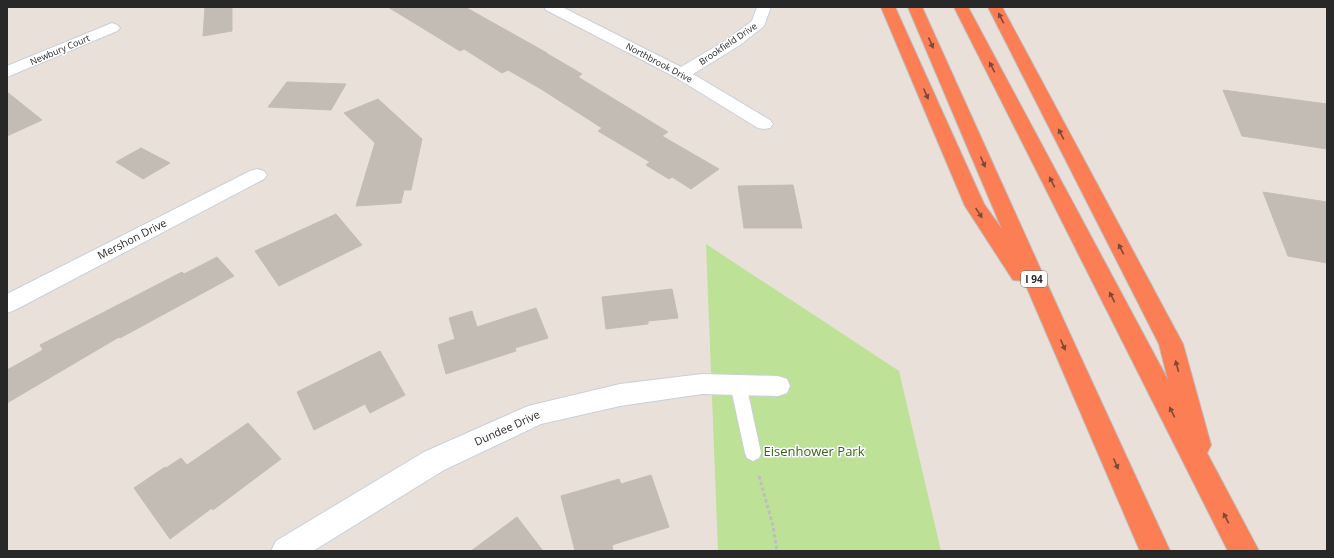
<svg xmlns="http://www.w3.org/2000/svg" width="1334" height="558" font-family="'Open Sans',sans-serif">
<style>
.green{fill:#bde196}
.building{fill:#c2bcb5;stroke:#c5bcb4}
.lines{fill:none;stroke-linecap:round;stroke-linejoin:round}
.lane-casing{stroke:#c8cfda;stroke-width:2}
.street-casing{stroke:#c8cfda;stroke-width:2}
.highway-casing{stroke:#bebebe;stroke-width:2}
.path{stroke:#bebebe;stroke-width:3;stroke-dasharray:3.5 2.5;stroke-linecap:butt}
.lane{fill:#fff;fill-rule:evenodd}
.street{fill:#fff;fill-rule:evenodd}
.highway{fill:#fb7e54;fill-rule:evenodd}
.oneway{fill:#7c4a3a}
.labels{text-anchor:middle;stroke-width:3;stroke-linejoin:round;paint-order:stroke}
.far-street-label{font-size:9px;fill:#282828;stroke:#fff}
.shield{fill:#fff;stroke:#686868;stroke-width:1}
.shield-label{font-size:10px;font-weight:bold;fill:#282828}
.street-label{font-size:11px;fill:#282828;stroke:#fff}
.near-park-label{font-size:13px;fill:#36631a;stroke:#fff}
</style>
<rect width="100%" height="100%" fill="#eae0da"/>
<path class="green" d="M706,244L899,371L941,551H718Z"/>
<path class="building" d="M205,7H232V31L203,36Z
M388,7H465L547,53H546L582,74L578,77L668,132L662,136L719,169L691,189L672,177L669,179L646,165L650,162L598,131L602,128L541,89L508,70L502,73L464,49L460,51Z
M287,82L346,84L331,110L268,107Z
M1223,90L1327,104V149L1242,136Z
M7,92L42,120L7,136Z
M378,99L422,139L411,190H404L401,203L356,206L375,143L344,113Z
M141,148L170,163L143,179L116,162Z
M793,185L802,228H744L738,186Z
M1263,192L1327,202V263L1288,256Z
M336,214L362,245L279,286L255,251Z
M217,257L234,276L120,338L119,337L7,403V370L43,350L40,345L182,272L184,274Z
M672,289L678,318L648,321V324L606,329L602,297Z
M536,308L548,338L515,348L516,351L446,374L438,345L455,339L449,318L472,311L477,327Z
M380,351L405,395L370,413L365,404L314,430L297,392Z
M248,423L281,459L213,510L212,508L170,539L134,488L165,467L166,468L181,458L187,465Z
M651,475L669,527L612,545L613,551H575L561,496L619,479L621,484Z
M517,517L543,551H471Z"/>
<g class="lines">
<g class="lane-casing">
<path id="lane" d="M738,377L744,379L746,384L761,453L759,458L753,461L747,458L745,453L730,384L732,379Z"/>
</g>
<g class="street-casing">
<path id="street" d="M544,7H562L681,67L728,39L752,21L757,7H771L764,26L740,45L693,74L770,120L773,124L770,128L764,129L758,128L675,77L546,10Z
M112,23L117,25L120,28L117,31L7,77V66Z
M257,169L264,171L267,175L264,179L15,310L7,313V294L250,171Z
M702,374L778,376L787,379L790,386L787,393L778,396L702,394L620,406L541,424L444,470L313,551H271L276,541L424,452L528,406L620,384Z"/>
</g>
<g class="highway-casing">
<path id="highway" d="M881,7H895L984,204L1002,229L908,7H922L1064,321L1170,551H1140L1024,281L1013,280L965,206Z
M954,7H968L1168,380L1159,344L988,7H1002L1183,344L1211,445L1207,453L1259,551H1228Z"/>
</g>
<path class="path" d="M759,476L773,526L777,551"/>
<use href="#lane" class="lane"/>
<use href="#street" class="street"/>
<use href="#highway" class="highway"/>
</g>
<defs><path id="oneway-solid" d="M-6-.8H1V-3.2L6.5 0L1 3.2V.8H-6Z"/></defs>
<g class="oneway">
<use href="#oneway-solid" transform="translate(1001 18) rotate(-117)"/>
<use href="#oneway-solid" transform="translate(931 43) rotate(66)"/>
<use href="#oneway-solid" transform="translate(992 67) rotate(-117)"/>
<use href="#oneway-solid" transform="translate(926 94) rotate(66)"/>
<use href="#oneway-solid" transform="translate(1061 134) rotate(-118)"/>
<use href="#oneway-solid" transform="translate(983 162) rotate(66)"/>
<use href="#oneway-solid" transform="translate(1052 182) rotate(-117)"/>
<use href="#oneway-solid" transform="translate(979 213) rotate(56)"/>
<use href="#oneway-solid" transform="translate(1121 249) rotate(-118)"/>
<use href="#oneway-solid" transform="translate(1112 297) rotate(-117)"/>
<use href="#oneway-solid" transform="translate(1063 345) rotate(66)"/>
<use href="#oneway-solid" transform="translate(1177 366) rotate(-105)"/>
<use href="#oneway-solid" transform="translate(1172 412) rotate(-117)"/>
<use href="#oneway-solid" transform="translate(1116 464) rotate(66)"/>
<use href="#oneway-solid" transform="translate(1226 518) rotate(-117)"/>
</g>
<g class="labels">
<g class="far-street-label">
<text transform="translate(728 44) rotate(-34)" y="3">Brookfield Drive</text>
<text transform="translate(60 50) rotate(-23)" y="3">Newbury Court</text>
<text transform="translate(659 63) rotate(28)" y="3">Northbrook Drive</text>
</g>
<rect class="shield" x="1021" y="271" width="26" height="16" rx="3"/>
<g class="shield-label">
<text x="1034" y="283">I 94</text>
</g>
<g class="street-label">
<text transform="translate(132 239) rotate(-27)" y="4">Mershon Drive</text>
<text transform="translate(507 428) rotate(-24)" y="4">Dundee Drive</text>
</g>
<g class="near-park-label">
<text x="814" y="456">Eisenhower Park</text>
</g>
</g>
<rect width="1334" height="558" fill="none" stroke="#282828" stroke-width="16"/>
</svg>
